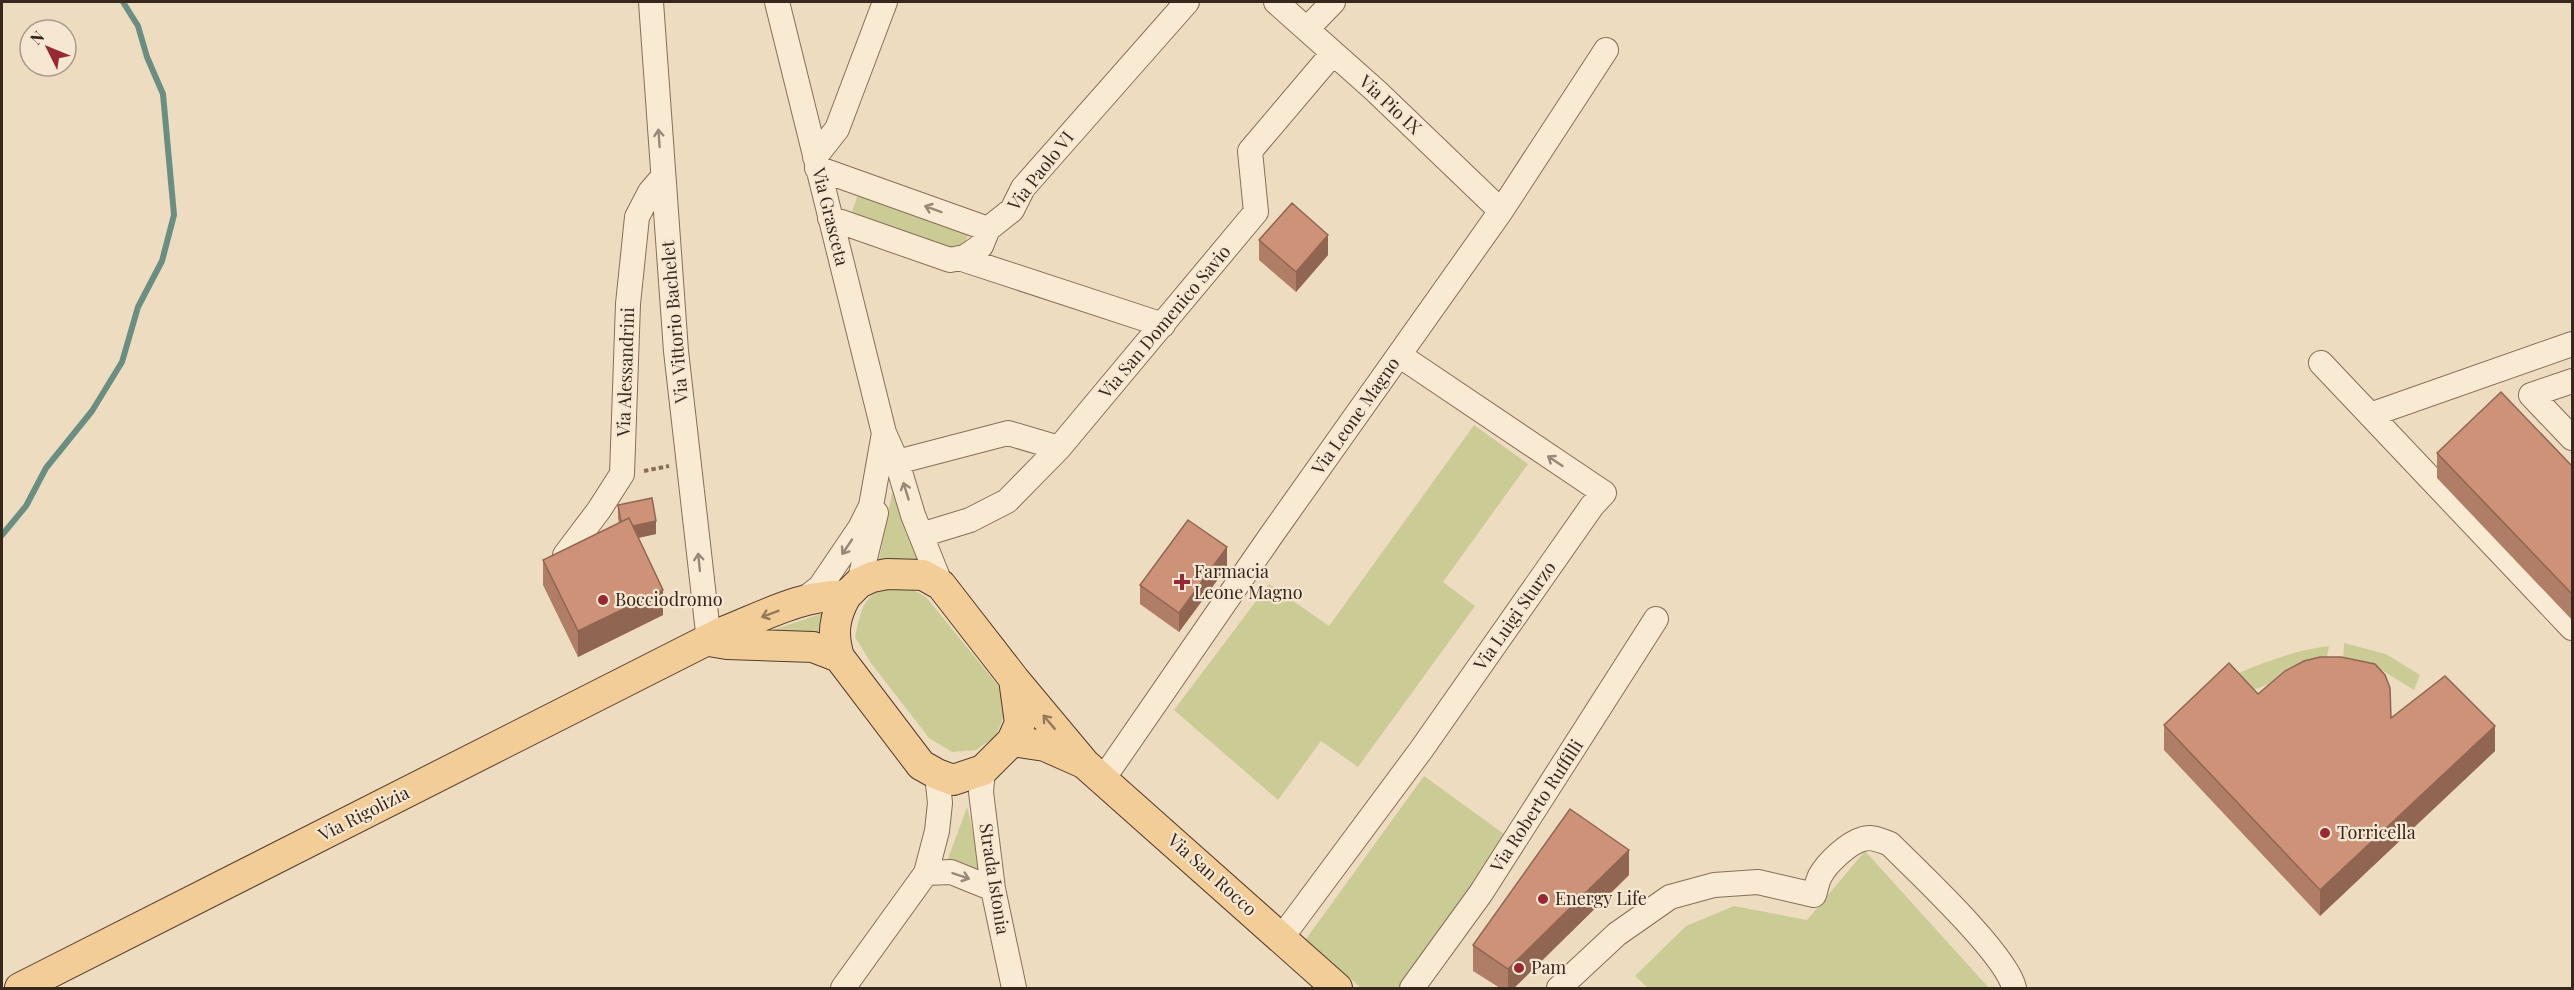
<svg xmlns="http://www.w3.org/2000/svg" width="2574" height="990" font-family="'Playfair Display',serif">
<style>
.green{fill:#cbcc95}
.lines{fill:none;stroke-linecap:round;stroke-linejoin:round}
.stream{stroke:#6b8e82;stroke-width:6}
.minor-casing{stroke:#886d59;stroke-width:26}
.major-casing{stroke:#553c2d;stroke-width:32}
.path{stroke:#886d59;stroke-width:4;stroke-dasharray:4.5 3;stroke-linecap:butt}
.minor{stroke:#f9ead4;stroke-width:24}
.major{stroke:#f2cd98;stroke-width:30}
.wall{fill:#b07e66}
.shaded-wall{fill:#906653}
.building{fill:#cd9277;stroke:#906653;stroke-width:1.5}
.oneway{stroke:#988878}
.oneway2{stroke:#947a5a}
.poi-dot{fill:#972834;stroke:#f5e7d1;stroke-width:2}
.labels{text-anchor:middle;stroke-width:4.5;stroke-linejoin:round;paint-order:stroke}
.street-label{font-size:18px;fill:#37271d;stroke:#f5e7d1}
.poi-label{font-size:18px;fill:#37271d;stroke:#f5e7d1;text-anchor:start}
</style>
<rect width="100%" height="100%" fill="#eedcc1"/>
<path class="green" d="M860,188L970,230L959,258L850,218Z
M1474,425L1528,464L1443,582L1475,606L1358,767L1321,741L1278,800L1174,710L1269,584L1329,626Z
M894,483L924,562L878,564Z
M904,585L926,597L1001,689L1005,713L996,736L976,750L952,752L929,738L871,663L855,637C863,601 865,591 904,585Z
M832,610L829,643L758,635Z
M2344,643L2386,654L2420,675L2414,690L2380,669L2343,664Z
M2329,646L2325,667L2281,679L2251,691L2239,673C2269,660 2297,650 2329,646Z
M1424,776L1511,839L1400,988H1361L1306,939Z
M967,807L983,873L946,864Z
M1865,851L1989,988H1648L1635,976L1686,926L1734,906L1807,920Z"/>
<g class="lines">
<path class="stream" d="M2,535L26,506L46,468L92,411L122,362L138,307L162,261L174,215L163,94L147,57L138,26L123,2"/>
<g class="minor-casing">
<path id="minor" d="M651,2L676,351L709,641
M777,2L884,433L897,462L913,515L941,585
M1276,2L1376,91L1501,211
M1307,29L1333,2
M815,157L837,129L885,2
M817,168L988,229
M830,218L950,260L965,257L981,246L988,229L1012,210L1023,188L1187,2
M959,258L1163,325
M2321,363L2572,628
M2572,381L2531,395L2572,438
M2370,415L2572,344
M897,462L1008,433L1059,448L1256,212L1250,151L1333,53
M921,535L970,520L1007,501L1059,448
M565,555L599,510L622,474L628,304L637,217L650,192L662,178
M859,583L876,513
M801,602L820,587L860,528L871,506L884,433
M983,770L981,792L993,889L1014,988
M1103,779L1270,537L1501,211L1606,50
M926,873L951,872L993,889
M1282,937L1421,750L1592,506L1604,493L1399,355
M843,988L926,873L937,831L940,803L937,774
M1412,988L1481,893L1656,619
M1559,988L1617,934L1670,897L1714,885L1758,882L1814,895C1816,889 1817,882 1820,876C1827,863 1848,843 1863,839C1872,836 1882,841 1890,844C1918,872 2007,955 2014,988"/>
</g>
<g class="major-casing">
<path id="major" d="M709,641L727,644L813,647L839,657
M1014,679L1085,764L1337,988
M1012,741L1045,746L1081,762
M20,988L723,632C762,617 804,593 846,596L859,583L872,577L887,574L923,575L941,585L1014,679L1020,723L1012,741L983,770L953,780L937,774L921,765L839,657C832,634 834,617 846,596"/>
</g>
<path class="path" d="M644,471L669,466"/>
<use href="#minor" class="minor"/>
<use href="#major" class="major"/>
</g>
<path class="wall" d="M1259,240L1328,255L1296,292L1259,260Z
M2437,453L2572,466V620L2437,478Z
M618,505L656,534L638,538L663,615L578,657L543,585V560L619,523L618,518Z
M1227,567L1179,632L1140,604V585Z
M2258,694L2391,718L2495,751L2320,916L2164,750V725Z
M1629,875L1514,988H1500L1473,971V945Z"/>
<path class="shaded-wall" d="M1328,235V255L1296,292V272Z
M656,521V534L623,541V528Z
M1227,547V567L1179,632V613Z
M663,590V615L578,657V631Z
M2495,726V751L2320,916V890Z
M1629,850V875L1514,988H1508V969Z"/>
<path class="building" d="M1292,203L1328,235L1296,272L1259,240Z
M2501,392L2572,466V594L2437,453Z
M652,498L656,521L633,526L629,518L621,522L618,505Z
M629,518L663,590L578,631L543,560Z
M1188,520L1227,547L1179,613L1140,585Z
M2320,657H2341L2375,664L2385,675L2390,688L2391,718L2445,676L2495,726L2320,890L2164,725L2229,663L2258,694L2285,671L2304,661Z
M1570,809L1629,850L1508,969L1473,945Z"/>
<defs><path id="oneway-shaft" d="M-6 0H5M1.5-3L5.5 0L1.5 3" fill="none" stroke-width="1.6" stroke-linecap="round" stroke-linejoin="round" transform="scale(1.5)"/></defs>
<g class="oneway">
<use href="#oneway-shaft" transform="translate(659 138) rotate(-94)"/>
<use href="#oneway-shaft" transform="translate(933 209) rotate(-160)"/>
<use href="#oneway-shaft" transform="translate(1555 461) rotate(-146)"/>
<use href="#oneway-shaft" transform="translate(906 491) rotate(-107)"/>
<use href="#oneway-shaft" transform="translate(847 547) rotate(124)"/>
<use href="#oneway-shaft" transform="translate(699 562) rotate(-96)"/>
<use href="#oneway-shaft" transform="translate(961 876) rotate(19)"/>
</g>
<g class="oneway2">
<use href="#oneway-shaft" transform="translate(770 614) rotate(159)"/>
<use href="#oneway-shaft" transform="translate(1049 722) rotate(-130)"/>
</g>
<g class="poi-dot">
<path d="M1179 573h6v6h6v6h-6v6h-6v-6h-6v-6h6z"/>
<circle cx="603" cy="600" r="6"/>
<circle cx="2325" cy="833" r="6"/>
<circle cx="1543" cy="899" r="6"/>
<circle cx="1519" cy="968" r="6"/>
</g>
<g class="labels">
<g class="street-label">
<text transform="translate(1390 105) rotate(43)" y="6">Via Pio IX</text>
<text transform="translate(1041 171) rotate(-52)" y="6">Via Paolo VI</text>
<text transform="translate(830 217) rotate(76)" y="6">Via Grasceta</text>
<text transform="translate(675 322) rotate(-95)" y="6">Via Vittorio Bachelet</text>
<text transform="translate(1165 322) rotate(-50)" y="6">Via San Domenico Savio</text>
<text transform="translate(626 372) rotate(-88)" y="6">Via Alessandrini</text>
<text transform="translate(1356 416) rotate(-55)" y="6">Via Leone Magno</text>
<text transform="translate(1515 616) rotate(-55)" y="6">Via Luigi Sturzo</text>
<text transform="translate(1537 806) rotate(-57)" y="6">Via Roberto Ruffilli</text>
<text transform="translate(364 814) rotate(-27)" y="6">Via Rigolizia</text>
<text transform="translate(1212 875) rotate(42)" y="6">Via San Rocco</text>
<text transform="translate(994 879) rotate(81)" y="6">Strada Istonia</text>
</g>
<g class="poi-label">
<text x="1194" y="578">Farmacia<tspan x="1194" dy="21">Leone Magno</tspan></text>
<text x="615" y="606">Bocciodromo</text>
<text x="2337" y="839">Torricella</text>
<text x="1555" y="905">Energy Life</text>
<text x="1531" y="974">Pam</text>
</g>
</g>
<rect width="2574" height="990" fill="none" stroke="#37271d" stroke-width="6"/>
<g transform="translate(48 48) rotate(313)"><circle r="28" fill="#f5e7d1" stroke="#a99a89" stroke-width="1.5"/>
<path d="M0-4.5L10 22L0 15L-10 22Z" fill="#972834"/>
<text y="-9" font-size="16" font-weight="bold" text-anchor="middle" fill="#37271d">N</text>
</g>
</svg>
